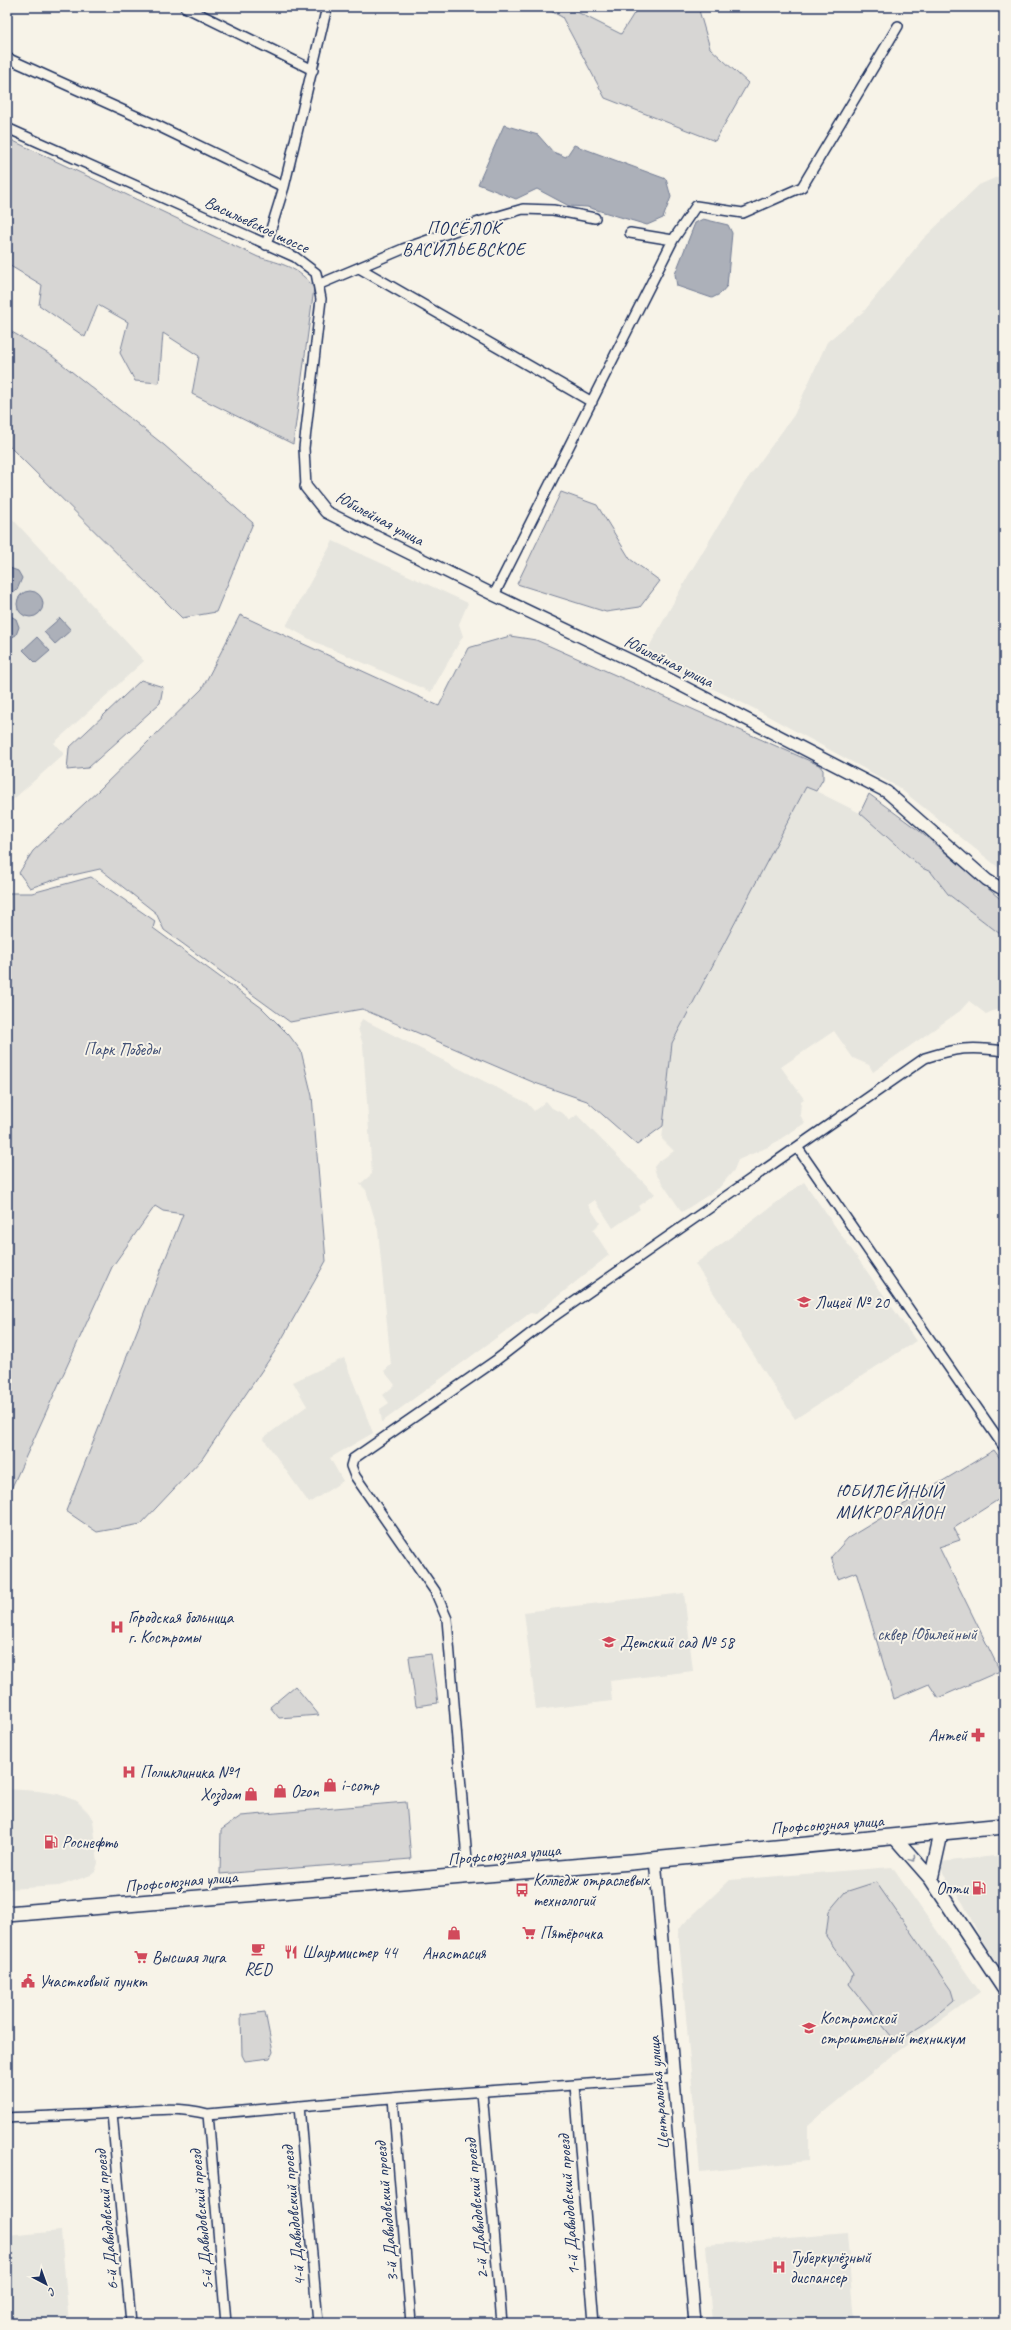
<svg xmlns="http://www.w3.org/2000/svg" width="1011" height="2330" font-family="Caveat,sans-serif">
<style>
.built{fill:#e6e5de}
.green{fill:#d7d6d4;stroke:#798299}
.water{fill:#acb0b9;stroke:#727c95}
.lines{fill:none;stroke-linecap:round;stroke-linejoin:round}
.minor-casing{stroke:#1b2f5e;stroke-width:12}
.tertiary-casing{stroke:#1b2f5e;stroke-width:14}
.secondary-casing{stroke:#1b2f5e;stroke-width:16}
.trunk-casing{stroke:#1b2f5e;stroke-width:18}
.minor{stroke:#f7f3e8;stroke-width:9}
.tertiary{stroke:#f7f3e8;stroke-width:11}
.secondary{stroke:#f7f3e8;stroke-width:13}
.trunk{stroke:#f7f3e8;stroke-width:15}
.oneway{stroke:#8991a3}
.labels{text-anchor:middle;stroke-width:4;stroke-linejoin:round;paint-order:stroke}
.street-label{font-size:17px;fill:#1b2f5e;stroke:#f7f3e8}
.park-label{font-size:17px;fill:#415076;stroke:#f7f3e8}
.poi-label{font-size:17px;fill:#1b2f5e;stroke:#f7f3e8;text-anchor:start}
.neighbourhood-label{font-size:18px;letter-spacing:1px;fill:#1b2f5e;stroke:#f7f3e8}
</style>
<rect width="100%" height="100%" fill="#f7f3e8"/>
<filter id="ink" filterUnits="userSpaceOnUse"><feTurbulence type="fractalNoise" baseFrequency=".025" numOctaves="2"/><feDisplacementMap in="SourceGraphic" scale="8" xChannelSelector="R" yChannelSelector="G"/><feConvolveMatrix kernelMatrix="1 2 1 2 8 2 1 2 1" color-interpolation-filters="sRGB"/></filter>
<g filter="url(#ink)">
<path class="built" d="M1004,174V872L898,787L751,707L644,656L688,576L743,485L794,415L827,342L864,311L923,239L979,185Z
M7,513L144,661L54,743L64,754L7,805Z
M333,541L468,603L459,624L463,636L431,692L313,641L286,626Z
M806,786L860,813L922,868L931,872L948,894L1004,937V1011L1000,1008L986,1014L969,1001L960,1011L873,1072L869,1065L853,1058L834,1031L781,1067L804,1099L801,1101L800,1115L805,1123L768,1147L738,1160L734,1170L719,1188L682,1212L656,1174L654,1167L658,1162L674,1151L662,1139L672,1043Z
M362,1019L527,1103L534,1111L546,1101L552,1108L564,1114L569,1121L577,1115L655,1194L638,1206L640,1209L613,1228L595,1200L588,1205L600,1223L593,1230L609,1255L536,1314L530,1313L382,1422L380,1409L389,1403L383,1395L395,1385L384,1371L391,1365L378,1230L366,1190L360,1184L372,1174L363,1045L358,1028Z
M804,1182L916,1341L795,1419L695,1264Z
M344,1358L373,1433L330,1458L343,1481L309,1503L263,1438L307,1406L293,1382Z
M684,1593L693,1671L610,1681L612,1701L536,1710L524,1612Z
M7,1789L38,1791L58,1794L77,1801L88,1812L93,1820L98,1863L95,1872L91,1875L59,1886L7,1889Z
M1004,1855V1973L981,1939L963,1903L943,1874L940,1862Z
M892,1867L980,1992L893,2055L808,2125V2161L700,2172L678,1929L730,1880Z
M61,2231L69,2323H7V2236Z
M847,2233L854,2323H712L706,2245Z"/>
<path class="green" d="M543,7H567L621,34L638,7H698L710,48L748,83L715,141L605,98L562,17Z
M7,138L258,257C281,263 300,268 314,288L293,444L192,394L199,356L163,333L159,383L135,381L120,353L128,322L98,305L85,337L39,305L42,285L7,264Z
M7,329L52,356L164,445L253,523L216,612L182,618L7,444Z
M561,492L597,505L630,559L660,581L640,607L606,612L517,584Z
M240,615L439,706L468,648L510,636L536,640L819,765L823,770V779L816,791L806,787L672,1043L663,1126L637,1145L587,1101L535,1083L362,1009L290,1022L164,930L156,913L100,869L60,878L30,888L19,873L33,851L99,790L202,689Z
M141,680L163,687L160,703L88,768L67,770L69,748Z
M869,794L918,830L1004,902V937L948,894L931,872L922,868L860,813Z
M91,877L155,921L153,928L262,1008L289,1035L301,1051L312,1096L326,1261L275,1351L202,1459L141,1524L97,1532L66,1511L183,1214L163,1211L155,1206L112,1267L7,1498V893H32Z
M994,1450L1004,1464V1496L954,1528L960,1540L939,1547L1000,1671L938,1698L929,1684L894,1699L856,1572L838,1579L831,1557L848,1538Z
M431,1654L438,1703L416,1706L409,1657Z
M295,1686L319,1715L279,1718L270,1707Z
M406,1802L411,1859L220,1874L221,1830L241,1816Z
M876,1882L951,1990L954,2000L927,2023L896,2042L849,1984L853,1974L826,1936L829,1911L845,1892Z
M265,2012L273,2052L270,2058L245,2061L242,2055L241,2015Z"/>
<path class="water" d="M504,125L538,135L553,152L566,157L574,145L666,179L671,197L663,218L647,225L587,207L569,206L537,189L516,199L478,184Z
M703,219L728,225L732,233L727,286L720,294L712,298L677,286L675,274L695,223Z
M7,567L18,571L22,578L17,590L9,593Z
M17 604a13 13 0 1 1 26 0a13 13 0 1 1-26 0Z
M7,614L16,619L19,627L16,635L7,640Z
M60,618L71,630L55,644L44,632Z
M37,637L50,651L36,663L23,650Z"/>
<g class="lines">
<g class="minor-casing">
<path id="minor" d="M185,7L313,70
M7,58L158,126L284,187
M7,128L295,257L316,273L321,299L304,448L306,487
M630,233L673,240
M266,245L284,187L327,7
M361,269L592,402
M320,284L403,249L482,221L523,209L553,210L595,218
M494,595L673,240L696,206L743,213L802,187L898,26
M797,1147L1004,1447
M464,1876L467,1860L447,1619L435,1591L355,1476L351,1466L353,1459L495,1361L547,1321L925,1058C956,1048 971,1046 1004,1051
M575,2085L594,2323
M482,2092L502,2323
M393,2098L411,2323
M299,2106L318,2323
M112,2113L131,2323
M208,2114L226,2323
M7,2118C42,2116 76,2116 111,2113C145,2111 173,2105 208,2114L402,2097L673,2078"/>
</g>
<g class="tertiary-casing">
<path id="tertiary" d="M306,487L326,512L494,595L659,674L887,792L987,880L1004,890
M655,1859L695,2323"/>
</g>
<g class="secondary-casing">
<path id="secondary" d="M895,1838L931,1879L1004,1989
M931,1879L941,1834"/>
</g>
<g class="trunk-casing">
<path id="trunk" d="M7,1914L631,1862L1004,1826"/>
</g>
<use href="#minor" class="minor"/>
<use href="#tertiary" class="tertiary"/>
<use href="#secondary" class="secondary"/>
<use href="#trunk" class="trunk"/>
</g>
<defs><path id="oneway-chevron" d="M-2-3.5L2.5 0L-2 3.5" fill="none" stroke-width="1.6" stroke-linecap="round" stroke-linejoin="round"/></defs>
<use class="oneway" href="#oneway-chevron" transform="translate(913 1859) rotate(49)"/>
</g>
<defs>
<g id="school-bare" transform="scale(1.08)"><path d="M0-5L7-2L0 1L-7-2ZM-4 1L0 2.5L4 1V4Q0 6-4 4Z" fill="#d1495b" stroke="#f7f3e8" stroke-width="2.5" paint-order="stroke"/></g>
<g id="hospital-bare" transform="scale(1.08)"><path d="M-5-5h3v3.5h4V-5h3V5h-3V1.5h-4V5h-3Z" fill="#d1495b" stroke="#f7f3e8" stroke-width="2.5" paint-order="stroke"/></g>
<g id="pharmacy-bare" transform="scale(1.08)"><path d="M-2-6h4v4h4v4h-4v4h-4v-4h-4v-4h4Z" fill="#d1495b" stroke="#f7f3e8" stroke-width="2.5" paint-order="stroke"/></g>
<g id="shop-bare" transform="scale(1.08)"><path d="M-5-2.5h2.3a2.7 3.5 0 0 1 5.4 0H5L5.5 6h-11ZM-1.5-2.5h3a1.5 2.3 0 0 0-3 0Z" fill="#d1495b" stroke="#f7f3e8" stroke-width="2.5" paint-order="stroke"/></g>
<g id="fuel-bare" transform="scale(1.08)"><path d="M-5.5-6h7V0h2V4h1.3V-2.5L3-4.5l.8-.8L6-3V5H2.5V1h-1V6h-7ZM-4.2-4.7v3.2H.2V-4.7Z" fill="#d1495b" stroke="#f7f3e8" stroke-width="2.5" paint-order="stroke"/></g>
<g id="bus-bare" transform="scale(1.08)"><path d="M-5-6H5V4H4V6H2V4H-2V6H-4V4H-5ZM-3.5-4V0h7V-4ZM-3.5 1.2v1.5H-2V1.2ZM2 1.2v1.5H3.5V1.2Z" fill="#d1495b" stroke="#f7f3e8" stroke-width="2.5" paint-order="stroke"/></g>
<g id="supermarket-bare" transform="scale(1.08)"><path d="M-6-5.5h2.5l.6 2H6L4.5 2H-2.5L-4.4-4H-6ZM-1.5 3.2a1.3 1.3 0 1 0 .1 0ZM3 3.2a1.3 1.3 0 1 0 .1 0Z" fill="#d1495b" stroke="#f7f3e8" stroke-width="2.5" paint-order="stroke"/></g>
<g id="cafe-bare" transform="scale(1.08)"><path d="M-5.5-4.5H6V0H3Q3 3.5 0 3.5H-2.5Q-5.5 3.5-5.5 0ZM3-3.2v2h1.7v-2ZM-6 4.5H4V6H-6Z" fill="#d1495b" stroke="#f7f3e8" stroke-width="2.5" paint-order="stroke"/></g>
<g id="restaurant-bare" transform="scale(1.08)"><path d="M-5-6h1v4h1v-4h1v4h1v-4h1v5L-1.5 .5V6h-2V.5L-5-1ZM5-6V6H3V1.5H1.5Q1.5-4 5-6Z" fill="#d1495b" stroke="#f7f3e8" stroke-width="2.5" paint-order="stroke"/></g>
<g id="civic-bare" transform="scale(1.08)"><path d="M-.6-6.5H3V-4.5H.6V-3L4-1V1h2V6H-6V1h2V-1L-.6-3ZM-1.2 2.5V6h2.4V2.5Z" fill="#d1495b" stroke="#f7f3e8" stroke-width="2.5" paint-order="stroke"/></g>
<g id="university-bare" transform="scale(1.08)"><path d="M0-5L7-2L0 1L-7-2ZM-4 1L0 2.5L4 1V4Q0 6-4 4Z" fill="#d1495b" stroke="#f7f3e8" stroke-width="2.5" paint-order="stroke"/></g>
</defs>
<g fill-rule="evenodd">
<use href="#school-bare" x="804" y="1302"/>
<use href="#hospital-bare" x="117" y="1627"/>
<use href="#school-bare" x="609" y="1642"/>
<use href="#pharmacy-bare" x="978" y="1735"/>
<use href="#hospital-bare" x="129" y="1772"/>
<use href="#shop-bare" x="330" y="1785"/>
<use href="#shop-bare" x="280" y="1791"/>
<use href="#shop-bare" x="251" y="1794"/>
<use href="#fuel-bare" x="51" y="1842"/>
<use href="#fuel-bare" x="979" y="1888"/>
<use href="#bus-bare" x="522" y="1890"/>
<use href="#shop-bare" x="454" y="1933"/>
<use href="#supermarket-bare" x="529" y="1933"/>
<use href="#cafe-bare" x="258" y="1949"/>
<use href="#restaurant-bare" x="291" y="1952"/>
<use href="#supermarket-bare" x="141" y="1957"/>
<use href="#civic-bare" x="28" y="1981"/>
<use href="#university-bare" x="809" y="2028"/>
<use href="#hospital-bare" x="779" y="2267"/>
</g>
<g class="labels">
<g class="street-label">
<text transform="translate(257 224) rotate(25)" y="6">Васильевское шоссе</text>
<text transform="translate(380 518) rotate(28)" y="6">Юбилейная улица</text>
<text transform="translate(669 661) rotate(26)" y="6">Юбилейная улица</text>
<text transform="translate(827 1824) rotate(-4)" y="6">Профсоюзная улица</text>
<text transform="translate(504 1854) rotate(-5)" y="6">Профсоюзная улица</text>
<text transform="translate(181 1881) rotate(-5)" y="6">Профсоюзная улица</text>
<text transform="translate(658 2093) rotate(-95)" y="6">Центральная улица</text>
<text transform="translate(568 2205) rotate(-94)" y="6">1-й Давыдовский проезд</text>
<text transform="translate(476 2209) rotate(-95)" y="6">2-й Давыдовский проезд</text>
<text transform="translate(386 2212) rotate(-95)" y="6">3-й Давыдовский проезд</text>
<text transform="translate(293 2216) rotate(-95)" y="6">4-й Давыдовский проезд</text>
<text transform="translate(106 2220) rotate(-95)" y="6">6-й Давыдовский проезд</text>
<text transform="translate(201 2220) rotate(-95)" y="6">5-й Давыдовский проезд</text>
</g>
<g class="park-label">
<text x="122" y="1055">Парк Победы</text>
<text x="927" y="1640">сквер Юбилейный</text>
</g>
<g class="poi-label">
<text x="815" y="1308">Лицей № 20</text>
<text x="128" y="1623">Городская больница<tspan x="128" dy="20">г. Костромы</tspan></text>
<text x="620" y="1648">Детский сад № 58</text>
<text x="967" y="1741" text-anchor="end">Антей</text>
<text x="140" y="1778">Поликлиника №1</text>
<text x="341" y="1791">i-comp</text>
<text x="291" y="1797">Ozon</text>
<text x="240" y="1800" text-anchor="end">Хоздом</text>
<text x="62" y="1848">Роснефть</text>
<text x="533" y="1886">Колледж отраслевых<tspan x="533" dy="20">технологий</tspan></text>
<text x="968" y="1894" text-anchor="end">Опти</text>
<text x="540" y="1939">Пятёрочка</text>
<text x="302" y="1958">Шаурмистер 44</text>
<text x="454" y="1959" text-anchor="middle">Анастасия</text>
<text x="152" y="1963">Высшая лига</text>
<text x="258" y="1975" text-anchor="middle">RED</text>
<text x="39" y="1987">Участковый пункт</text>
<text x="820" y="2024">Костромской<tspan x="820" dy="20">строительный техникум</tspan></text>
<text x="790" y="2263">Туберкулёзный<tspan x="790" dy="20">диспансер</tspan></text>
</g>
<g class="neighbourhood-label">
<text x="464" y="234">ПОСЁЛОК<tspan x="464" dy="21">ВАСИЛЬЕВСКОЕ</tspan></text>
<text x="890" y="1497">ЮБИЛЕЙНЫЙ<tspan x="890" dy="21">МИКРОРАЙОН</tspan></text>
</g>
</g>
<rect width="1011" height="2330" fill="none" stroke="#f7f3e8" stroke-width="24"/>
<rect x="12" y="12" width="987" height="2306" fill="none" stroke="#1b2f5e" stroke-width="1.5" filter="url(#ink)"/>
<g transform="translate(46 2284) rotate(139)" stroke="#f7f3e8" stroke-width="3" paint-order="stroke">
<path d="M0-3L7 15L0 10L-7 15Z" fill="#1b2f5e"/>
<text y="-6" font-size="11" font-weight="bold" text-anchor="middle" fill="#1b2f5e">С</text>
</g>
</svg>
